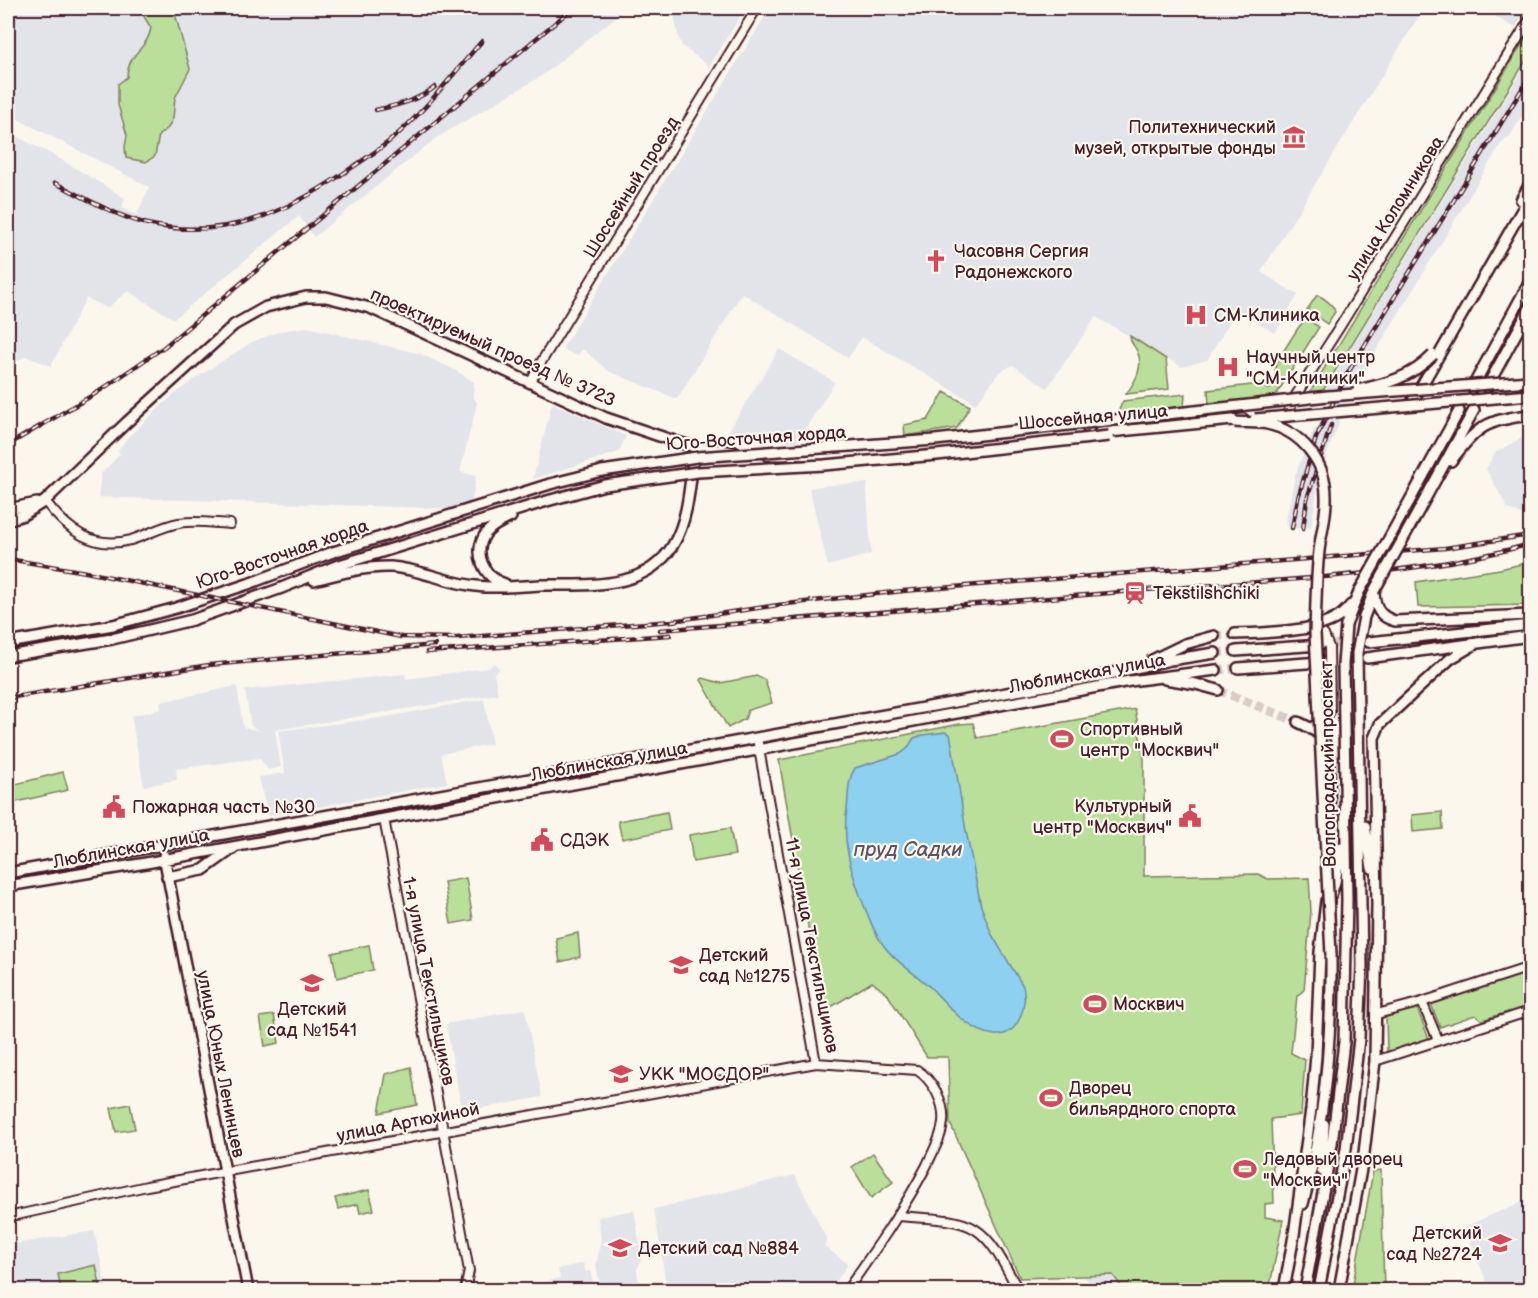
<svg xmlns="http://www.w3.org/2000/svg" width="1538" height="1298" font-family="'Balsamiq Sans',sans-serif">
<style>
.built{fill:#e2e4ea}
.green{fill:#b9df9a;stroke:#827f62;stroke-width:1.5}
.water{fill:#8dd0ef;stroke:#7289a1;stroke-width:1.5}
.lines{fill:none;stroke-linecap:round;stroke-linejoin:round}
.major-tunnel{stroke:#d8ccc5;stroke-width:9;stroke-dasharray:9 4.5;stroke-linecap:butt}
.minor-casing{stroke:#4a1f2b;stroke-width:12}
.major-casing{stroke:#4a1f2b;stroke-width:14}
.minor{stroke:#fbf7ec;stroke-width:8}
.major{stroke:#fbf7ec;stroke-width:9}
.rail-casing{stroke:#4a1f2b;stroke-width:4.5}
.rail{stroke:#fbf7ec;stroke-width:2;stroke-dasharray:7;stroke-linecap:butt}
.major-bridge-casing{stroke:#4a1f2b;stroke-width:14;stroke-linecap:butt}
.major-bridge{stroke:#fbf7ec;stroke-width:9}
.labels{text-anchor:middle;stroke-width:4.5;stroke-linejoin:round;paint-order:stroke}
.poi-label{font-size:18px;fill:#4a1f2b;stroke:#fbf7ec;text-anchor:start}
.street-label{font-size:18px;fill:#4a1f2b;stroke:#fbf7ec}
.water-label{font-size:20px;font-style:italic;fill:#5e5466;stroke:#fbf7ec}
</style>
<rect width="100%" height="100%" fill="#fbf7ec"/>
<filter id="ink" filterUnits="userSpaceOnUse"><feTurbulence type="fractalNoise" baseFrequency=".0167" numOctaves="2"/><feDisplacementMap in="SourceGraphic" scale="12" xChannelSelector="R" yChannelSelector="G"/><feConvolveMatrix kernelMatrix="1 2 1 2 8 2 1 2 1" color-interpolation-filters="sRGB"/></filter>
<g filter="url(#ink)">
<path class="built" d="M8,8H627L540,77L436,138L314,237L299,216L174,319L128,291L107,308L86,298L51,366L25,356L8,368V132L55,156L125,198L122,208L137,215L149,187L8,114Z
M673,8H746L709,66L682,46L678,35Z
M770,8H1424L1261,272L1298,295L1275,333L1237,310L1207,360L1182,367L1096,317L1047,388L1013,365L999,372L976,404L862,337L848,358L742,293L677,399L608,371L583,349L577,356L562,349Z
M1481,8H1527L1515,28Z
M1530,58V103L1510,136L1501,144L1364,371L1348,402L1344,404L1338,419L1339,423L1328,451L1318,484L1311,527L1292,528L1285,525L1295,475L1313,431L1319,426L1328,404L1322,400L1325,390Z
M307,327L421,354L455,370L474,382L473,396L477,403L460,472L476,476L472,501L458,509L98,497L101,474L120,454L118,451L127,438L170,398L193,380L252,342L281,331Z
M779,349L835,382L797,442L725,437Z
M552,403L626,436L619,452L533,479Z
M1530,433V513L1521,514L1508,509L1486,469L1495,453Z
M868,483L867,491L871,554L828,566L809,488L830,485Z
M494,663L500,669L494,673L498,694L275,730L281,767L268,770L260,758L176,769L177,780L144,786L131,716L161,709L160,702L237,686L243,727L260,731L251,726L245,690L405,674L406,679L489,668Z
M484,699L492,744L441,754L447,783L268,816L259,777L285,773L278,731L380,718Z
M525,1009L542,1097L462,1112L446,1024Z
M795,1175L827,1240L824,1246L848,1264L830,1290H667L654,1209Z
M1530,1198V1290H1490L1464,1227Z
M634,1210L642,1257L637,1270L640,1290H601L596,1266L601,1238L598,1217Z
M94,1231L107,1290H8V1245Z
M583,1263L586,1272L590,1271L595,1290H530L529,1286L560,1278L558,1269Z
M1083,1275H1114L1124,1290H1096Z"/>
<path class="green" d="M139,8H170L174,10L190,69L175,98L173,118L168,128L159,135L155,156L146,162L126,158L125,147L127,135L118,105V84L127,77C128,51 147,51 151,28Z
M1530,31V54L1324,389L1322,396L1308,395Z
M1317,295C1323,297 1334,305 1335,312L1327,324L1307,310Z
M1305,320H1308L1319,327L1276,395L1256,399L1209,404L1208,390L1261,384H1265L1268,390L1274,386L1276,363L1298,328Z
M1130,336L1166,359L1169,389L1126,394C1136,381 1145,365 1136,349C1132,343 1130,342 1130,336Z
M944,392L970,406L957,428L905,436L904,425L928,420Z
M1185,394L1184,408L1117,414L1123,401Z
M1530,562V605L1418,607L1416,582L1500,569Z
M757,676L765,680L772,703L748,710L745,719L728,728L701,680L703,678L720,683Z
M1135,709L1144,759V876L1258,874L1268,879L1309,878L1311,911L1304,990L1297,996L1291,1053L1305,1060L1301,1115L1271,1119L1274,1203L1265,1204V1217L1283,1220L1269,1290H1124L1113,1275L1020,1278L950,1123L948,1057H927L888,995L872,982L823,1012L779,760L960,724L973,723L977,738Z
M63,772L68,790L8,804V786Z
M667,812L670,830L622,839L618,821Z
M1442,812L1443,829L1413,832L1412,815Z
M730,828L735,855L693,862L689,835Z
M466,878L473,920L451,924L444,882Z
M578,933L580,957L560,962L556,938Z
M369,945L373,970L337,978L332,953Z
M1530,971V1005L1482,1020L1475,1015L1440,1027L1431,1004Z
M1417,1008L1429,1039L1387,1053L1386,1017Z
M274,1015L279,1043L265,1046L260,1017Z
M411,1067L417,1105L379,1113L386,1074Z
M130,1104L135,1129L116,1132L111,1108Z
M873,1153L893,1182L871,1198L852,1167Z
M1381,1170L1384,1290H1352L1373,1171Z
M369,1190L374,1210L360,1213L358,1204L338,1209L335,1198Z
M96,1265L101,1290H61L58,1274Z"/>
<path class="water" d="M945,732L950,734L951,739L966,831L981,906L992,935L1023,986C1028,1004 1019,1037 995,1035C969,1032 949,1007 933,990C919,976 901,966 888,951C874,935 869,917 861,898C850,868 842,840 847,808C849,795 847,780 855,768L900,754L907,749L914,738L923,735Z"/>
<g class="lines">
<path class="major-tunnel" d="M1214,636L1235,634
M1321,645L1367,642
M1215,653L1236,651
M1323,662L1367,658
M1216,670L1238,668
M1218,690L1298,722"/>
<g class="minor-casing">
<path id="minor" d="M531,382L540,364L757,8
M1287,414L1296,395L1339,328L1530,19
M45,501C67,530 93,550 131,540C147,535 162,526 179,523C195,520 213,523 230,524
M1311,629L1324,635L1329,647L1330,711L1325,721L1315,725
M757,738L816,1063
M384,819L454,1188L469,1271L465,1290
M1422,1002L1438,1040
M1377,1014L1422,1002L1530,967
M1375,1061L1530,1011
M897,1216C975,1221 981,1218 1018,1290
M8,1217L147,1186L816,1063L917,1070C933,1080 945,1103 943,1122C942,1137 933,1151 927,1165C904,1209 875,1250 847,1290"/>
</g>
<g class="major-casing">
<path id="major" d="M1521,200L1530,184
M1487,387L1530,308
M1472,388L1530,281
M1517,396L1530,387
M1411,404L1530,196
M1099,433L1243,419
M767,455L850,454L1079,435
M1451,461C1478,426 1486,420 1530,415
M8,509L37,503
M8,520L23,515L45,501L126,423L234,325L266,307L306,297H326L370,308L606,418L677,442L695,447L735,452
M1402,541L1474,410
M1387,542L1459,411
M314,580C339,574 365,566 391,567C420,569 447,583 476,586C497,589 519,586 540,585C586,584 645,592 673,545C689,518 690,482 694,452
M505,584C484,578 472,553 486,533C492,526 502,521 511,517
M1374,593C1375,608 1380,617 1395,621L1530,615
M1235,634C1261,633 1310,632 1333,620C1340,617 1346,611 1351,605
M1369,642L1530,625
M8,643L113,625L176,608L248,584L333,552L550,484L602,471
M1236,651L1320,645
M8,656L112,639L192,620L279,589L336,566L547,501L605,485
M1367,658L1530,636
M1152,660L1185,644L1214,636
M1238,668L1320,662
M1165,679L1196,684L1218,690
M1298,722C1318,731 1325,736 1329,757L1330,861
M1365,826L1372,868
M164,856L248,1290
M8,873L1100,676L1170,660L1215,653
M167,877L203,870L235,847
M8,886L146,863L1130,681L1216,670
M1329,902L1335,882L1341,848
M1322,1171L1324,1124
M1303,1204C1325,1122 1332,1039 1331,955
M1284,1290L1294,1235L1311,1109L1316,1056L1320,952L1326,901
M1305,1290L1332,1144L1344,1042L1347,900L1343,665L1346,625L1359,592
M1319,1290L1346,1149L1359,1039L1362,966L1357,653L1364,617L1374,591
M1339,1290L1364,1153L1375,1061L1377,903L1374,738L1380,724L1450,659L1477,643"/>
</g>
<use href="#minor" class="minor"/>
<use href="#major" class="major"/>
<g class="rail-casing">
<path id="rail" d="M376,110C398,105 417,101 435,87
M55,183C86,198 118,218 152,225C226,239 284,214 344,173C360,162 378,151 392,139C426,110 453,74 482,41
M8,445L98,392L164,347L573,8
M1292,528L1298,498L1316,438L1346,376L1530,76
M1303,529L1307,499L1331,425
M8,559L86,572L401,637L457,638L672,621L778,605L903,591L1445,548L1530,535
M660,630C830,617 1000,602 1171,588C1288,579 1417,576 1530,544
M427,652L670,635
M8,698L209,665L435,645"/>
</g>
<use href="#rail" class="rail"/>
<g class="major-bridge-casing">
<path id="major-bridge" d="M1358,390C1386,384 1412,377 1433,355
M1255,419L1530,395
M1235,422C1245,423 1257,422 1267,424C1301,431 1326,462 1326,496C1327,515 1321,533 1319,551C1316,578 1316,606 1315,633L1331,955
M602,471L697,457L935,440L1328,396L1530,381
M605,485L698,472L824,465L937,455L1109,436
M1374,591L1402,541
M1359,592L1387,542"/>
</g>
<use href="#major-bridge" class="major-bridge"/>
</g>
</g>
<defs>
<g id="museum-bare" transform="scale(1.8)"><path d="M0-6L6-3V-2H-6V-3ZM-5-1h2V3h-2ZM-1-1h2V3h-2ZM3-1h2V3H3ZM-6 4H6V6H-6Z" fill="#d1495b" stroke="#fbf7ec" stroke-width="2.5" paint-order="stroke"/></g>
<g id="church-bare" transform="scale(1.8)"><path d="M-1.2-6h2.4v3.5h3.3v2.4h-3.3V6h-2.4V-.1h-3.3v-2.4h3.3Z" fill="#d1495b" stroke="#fbf7ec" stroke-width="2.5" paint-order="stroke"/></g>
<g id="hospital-bare" transform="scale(1.8)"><path d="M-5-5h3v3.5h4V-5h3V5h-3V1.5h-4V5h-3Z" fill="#d1495b" stroke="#fbf7ec" stroke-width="2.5" paint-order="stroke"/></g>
<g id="station-bare" transform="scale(1.8)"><path d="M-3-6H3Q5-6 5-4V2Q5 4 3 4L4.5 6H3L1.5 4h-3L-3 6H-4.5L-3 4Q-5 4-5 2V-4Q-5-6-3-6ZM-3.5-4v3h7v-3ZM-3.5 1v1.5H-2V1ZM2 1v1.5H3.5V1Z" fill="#d1495b" stroke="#fbf7ec" stroke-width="2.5" paint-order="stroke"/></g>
<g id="stadium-bare" transform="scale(1.8)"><path d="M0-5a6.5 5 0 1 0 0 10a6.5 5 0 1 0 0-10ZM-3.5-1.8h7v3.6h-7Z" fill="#d1495b" stroke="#fbf7ec" stroke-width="2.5" paint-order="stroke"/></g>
<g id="civic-bare" transform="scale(1.8)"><path d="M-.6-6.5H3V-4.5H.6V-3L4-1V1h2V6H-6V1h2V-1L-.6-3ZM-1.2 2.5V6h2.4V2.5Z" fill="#d1495b" stroke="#fbf7ec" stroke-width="2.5" paint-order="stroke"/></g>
<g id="school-bare" transform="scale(1.8)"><path d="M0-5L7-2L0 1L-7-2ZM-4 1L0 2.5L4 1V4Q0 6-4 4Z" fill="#d1495b" stroke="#fbf7ec" stroke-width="2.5" paint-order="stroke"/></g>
<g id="university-bare" transform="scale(1.8)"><path d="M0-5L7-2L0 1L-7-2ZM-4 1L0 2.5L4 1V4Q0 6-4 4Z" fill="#d1495b" stroke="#fbf7ec" stroke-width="2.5" paint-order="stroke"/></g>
</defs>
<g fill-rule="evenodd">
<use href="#museum-bare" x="1294" y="137"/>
<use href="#church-bare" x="936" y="261"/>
<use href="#hospital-bare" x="1196" y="315"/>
<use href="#hospital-bare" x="1228" y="367"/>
<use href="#station-bare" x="1135" y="593"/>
<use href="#stadium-bare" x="1062" y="739"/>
<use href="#civic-bare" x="114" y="807"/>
<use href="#civic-bare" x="1190" y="816"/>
<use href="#civic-bare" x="542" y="840"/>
<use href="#school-bare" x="681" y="965"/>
<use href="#school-bare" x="312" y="983"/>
<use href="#stadium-bare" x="1095" y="1004"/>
<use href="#university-bare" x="621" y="1074"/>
<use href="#stadium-bare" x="1051" y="1098"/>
<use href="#stadium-bare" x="1245" y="1169"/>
<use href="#school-bare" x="1500" y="1243"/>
<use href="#school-bare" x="620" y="1248"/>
</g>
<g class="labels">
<g class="poi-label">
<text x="1276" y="133" text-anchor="end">Политехнический<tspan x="1276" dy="21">музей, открытые фонды</tspan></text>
<text x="954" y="257">Часовня Сергия<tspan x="954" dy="21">Радонежского</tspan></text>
<text x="1214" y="321">СМ-Клиника</text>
<text x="1246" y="363">Научный центр<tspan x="1246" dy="21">"СМ-Клиники"</tspan></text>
<text x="1153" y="599">Tekstilshchiki</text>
<text x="1080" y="735">Спортивный<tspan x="1080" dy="21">центр "Москвич"</tspan></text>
<text x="1172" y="812" text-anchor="end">Культурный<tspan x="1172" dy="21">центр "Москвич"</tspan></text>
<text x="132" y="813">Пожарная часть №30</text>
<text x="560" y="846">СДЭК</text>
<text x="699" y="961">Детский<tspan x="699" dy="21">сад №1275</tspan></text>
<text x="1113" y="1010">Москвич</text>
<text x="312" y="1015" text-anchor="middle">Детский<tspan x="312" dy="21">сад №1541</tspan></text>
<text x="639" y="1080">УКК "МОСДОР"</text>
<text x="1069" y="1094">Дворец<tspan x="1069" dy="21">бильярдного спорта</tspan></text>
<text x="1263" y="1165">Ледовый дворец<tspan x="1263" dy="21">"Москвич"</tspan></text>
<text x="1482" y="1239" text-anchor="end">Детский<tspan x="1482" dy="21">сад №2724</tspan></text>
<text x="638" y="1254">Детский сад №884</text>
</g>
<g class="street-label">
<text transform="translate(631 187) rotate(-58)" y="6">Шоссейный проезд</text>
<text transform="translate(1395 208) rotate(-58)" y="6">улица Коломникова</text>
<text transform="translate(493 347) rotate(24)" y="6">проектируемый проезд № 3723</text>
<text transform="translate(1093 417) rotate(-5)" y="6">Шоссейная улица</text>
<text transform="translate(756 438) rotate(-4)" y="6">Юго-Восточная хорда</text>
<text transform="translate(282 554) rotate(-19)" y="6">Юго-Восточная хорда</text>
<text transform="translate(1087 673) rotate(-10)" y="6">Люблинская улица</text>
<text transform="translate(609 761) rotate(-10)" y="6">Люблинская улица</text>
<text transform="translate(1328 764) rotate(-91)" y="6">Волгоградский проспект</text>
<text transform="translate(131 848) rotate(-10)" y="6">Люблинская улица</text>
<text transform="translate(812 945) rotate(79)" y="6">11-я улица Текстильщиков</text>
<text transform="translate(429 981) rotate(79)" y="6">1-я улица Текстильщиков</text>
<text transform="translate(221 1064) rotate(79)" y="6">улица Юных Ленинцев</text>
<text transform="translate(408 1122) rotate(-11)" y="6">улица Артюхиной</text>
</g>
<g class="water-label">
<text x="908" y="856">пруд Садки</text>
</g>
</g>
<rect width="1538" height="1298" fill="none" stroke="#fbf7ec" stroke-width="30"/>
<rect x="15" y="15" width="1508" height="1268" fill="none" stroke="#4a1f2b" stroke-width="2" filter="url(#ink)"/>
</svg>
